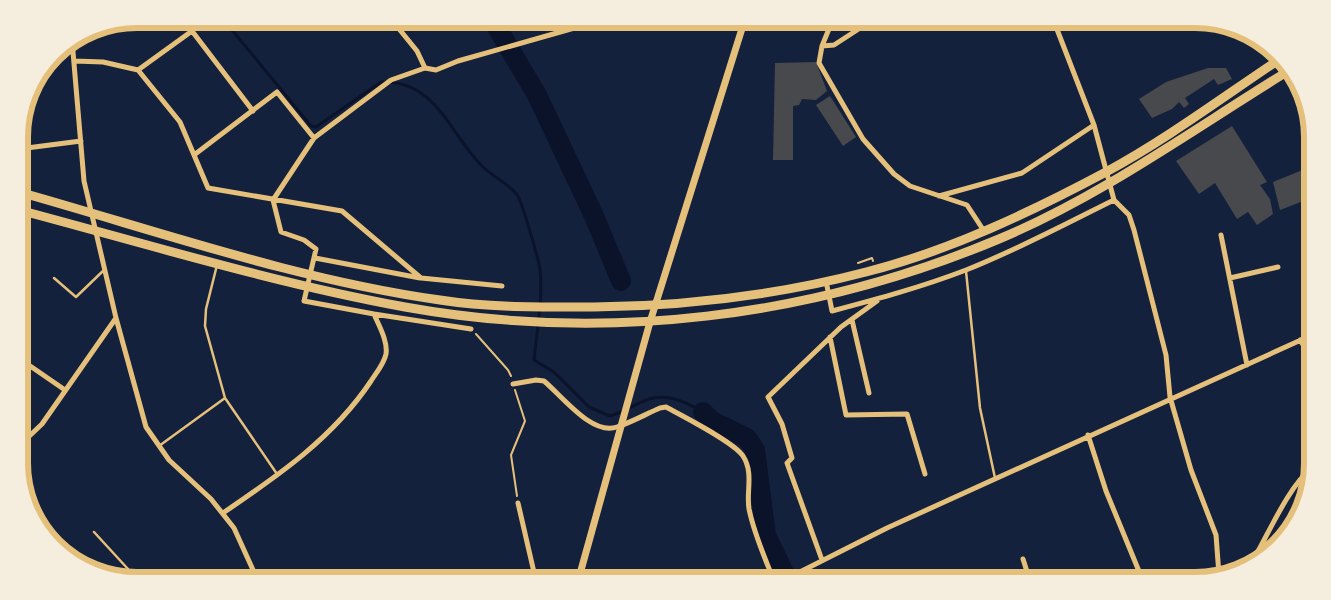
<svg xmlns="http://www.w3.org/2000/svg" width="1331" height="600" font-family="'Fira Sans Condensed',sans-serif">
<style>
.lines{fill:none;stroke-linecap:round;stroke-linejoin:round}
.stream{stroke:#0b132b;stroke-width:3}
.river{stroke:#0b132b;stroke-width:20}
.building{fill:#48494c}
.path{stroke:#e5c07b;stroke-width:2}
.service{stroke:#e5c07b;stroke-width:2.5}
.minor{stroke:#e5c07b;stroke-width:5}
.tertiary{stroke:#e5c07b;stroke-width:7}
.primary{stroke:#e5c07b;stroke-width:9}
.rim{fill:none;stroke:#e5c07b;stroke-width:6}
</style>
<rect width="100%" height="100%" fill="#14213d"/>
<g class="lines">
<path class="stream" d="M223,19L311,126L316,127L381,82C436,79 450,135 483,167C493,177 511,185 518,196C523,206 538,257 540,269C543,298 537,330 534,360L554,372L589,407L610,416C624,412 635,404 649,399C676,391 705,413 727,427"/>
<path class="river" d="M492,19L537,95L594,216L621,281
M703,412L712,421L747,438L755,450L766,535L788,581"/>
</g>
<path class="building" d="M816,62L827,91L816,100L802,99L799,105L793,106V160H773L775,63Z
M1208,68H1226L1232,79L1218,85L1214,79L1185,98L1189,104L1184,108L1179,102L1172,109L1152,118L1139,99L1166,82Z
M830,96L856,137L843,146L816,105Z
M1307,111L1311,121V198L1280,210L1273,182L1305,169Z
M1232,126L1267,182L1260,185L1270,199L1273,214L1257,225L1248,212L1237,219L1215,183L1199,194L1176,161Z
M19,258L27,264L19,272Z"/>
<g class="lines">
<path class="path" d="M858,263L872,258L873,261
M476,334L508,370L511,376
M515,390L525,421L511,455L517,496"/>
<path class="service" d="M217,265L206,309L205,326L225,398L277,474
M966,271L980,408L995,478
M54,278L76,297L104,270
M159,446L225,398
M94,532L139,581"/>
<path class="minor" d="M391,19L417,51L425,68
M833,19L822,46L819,63L863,139L894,174L910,186L967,205L984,231
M1053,19L1094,125L1114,200L1129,215L1134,230L1166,355L1170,397L1191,470L1216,535L1219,575
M72,40L84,181L116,318L146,427L169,460L211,499L234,528L258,581
M822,46L834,45L874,19
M74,61L103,62L138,70L180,122L208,188L342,211L421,278L502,286
M138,70L192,31L253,111
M19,149L81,141
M194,155L277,92L314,138
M939,196L1022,173L1094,125
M1221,235L1247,365
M315,258L420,278
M1230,278L1278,267
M826,281L832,311C877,299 922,287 966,270C1017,250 1065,224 1114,200
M374,314L471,329
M852,320L869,393
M830,337L846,415L907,414L925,474
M1300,340L1312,358
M20,359L65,390
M513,384L536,380L544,381C562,396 592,436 617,427C632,422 646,414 660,408L666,407C684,417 734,442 743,456C754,473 746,492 749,509C754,534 765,558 774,581
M1088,435L1106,491L1143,581
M20,445L42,424L116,318
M20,476L36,504L52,542
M518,503L536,581
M223,513C279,475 333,438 371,381C376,373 384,364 386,354C388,341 379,326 374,314L304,301L316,249L304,240L281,232L273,200L314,138L391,80L425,68L436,70L458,61L606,19
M1023,559L1030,581
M822,560L787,463L792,458L782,424L768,397L841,327L877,301
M1251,564C1266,539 1289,485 1311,469
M782,581L887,528L1312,335"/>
<path class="tertiary" d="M578,581L650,322L745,19"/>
<path class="primary" d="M19,192C158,231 297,280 440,300C491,308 543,307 594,307C685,306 778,295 866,272C949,251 1031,212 1106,172C1167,139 1223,97 1280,59
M19,210C147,244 274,283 405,307C605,343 811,318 999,239C1102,196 1195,128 1290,70"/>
</g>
<path d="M0 0H1331V600H0ZM137 28H1195A109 109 0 0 1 1304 137V463A109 109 0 0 1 1195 572H137A109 109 0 0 1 28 463V137A109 109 0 0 1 137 28Z" fill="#f5edde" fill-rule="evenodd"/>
<path class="rim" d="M137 28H1195A109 109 0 0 1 1304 137V463A109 109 0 0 1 1195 572H137A109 109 0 0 1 28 463V137A109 109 0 0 1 137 28Z"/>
</svg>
